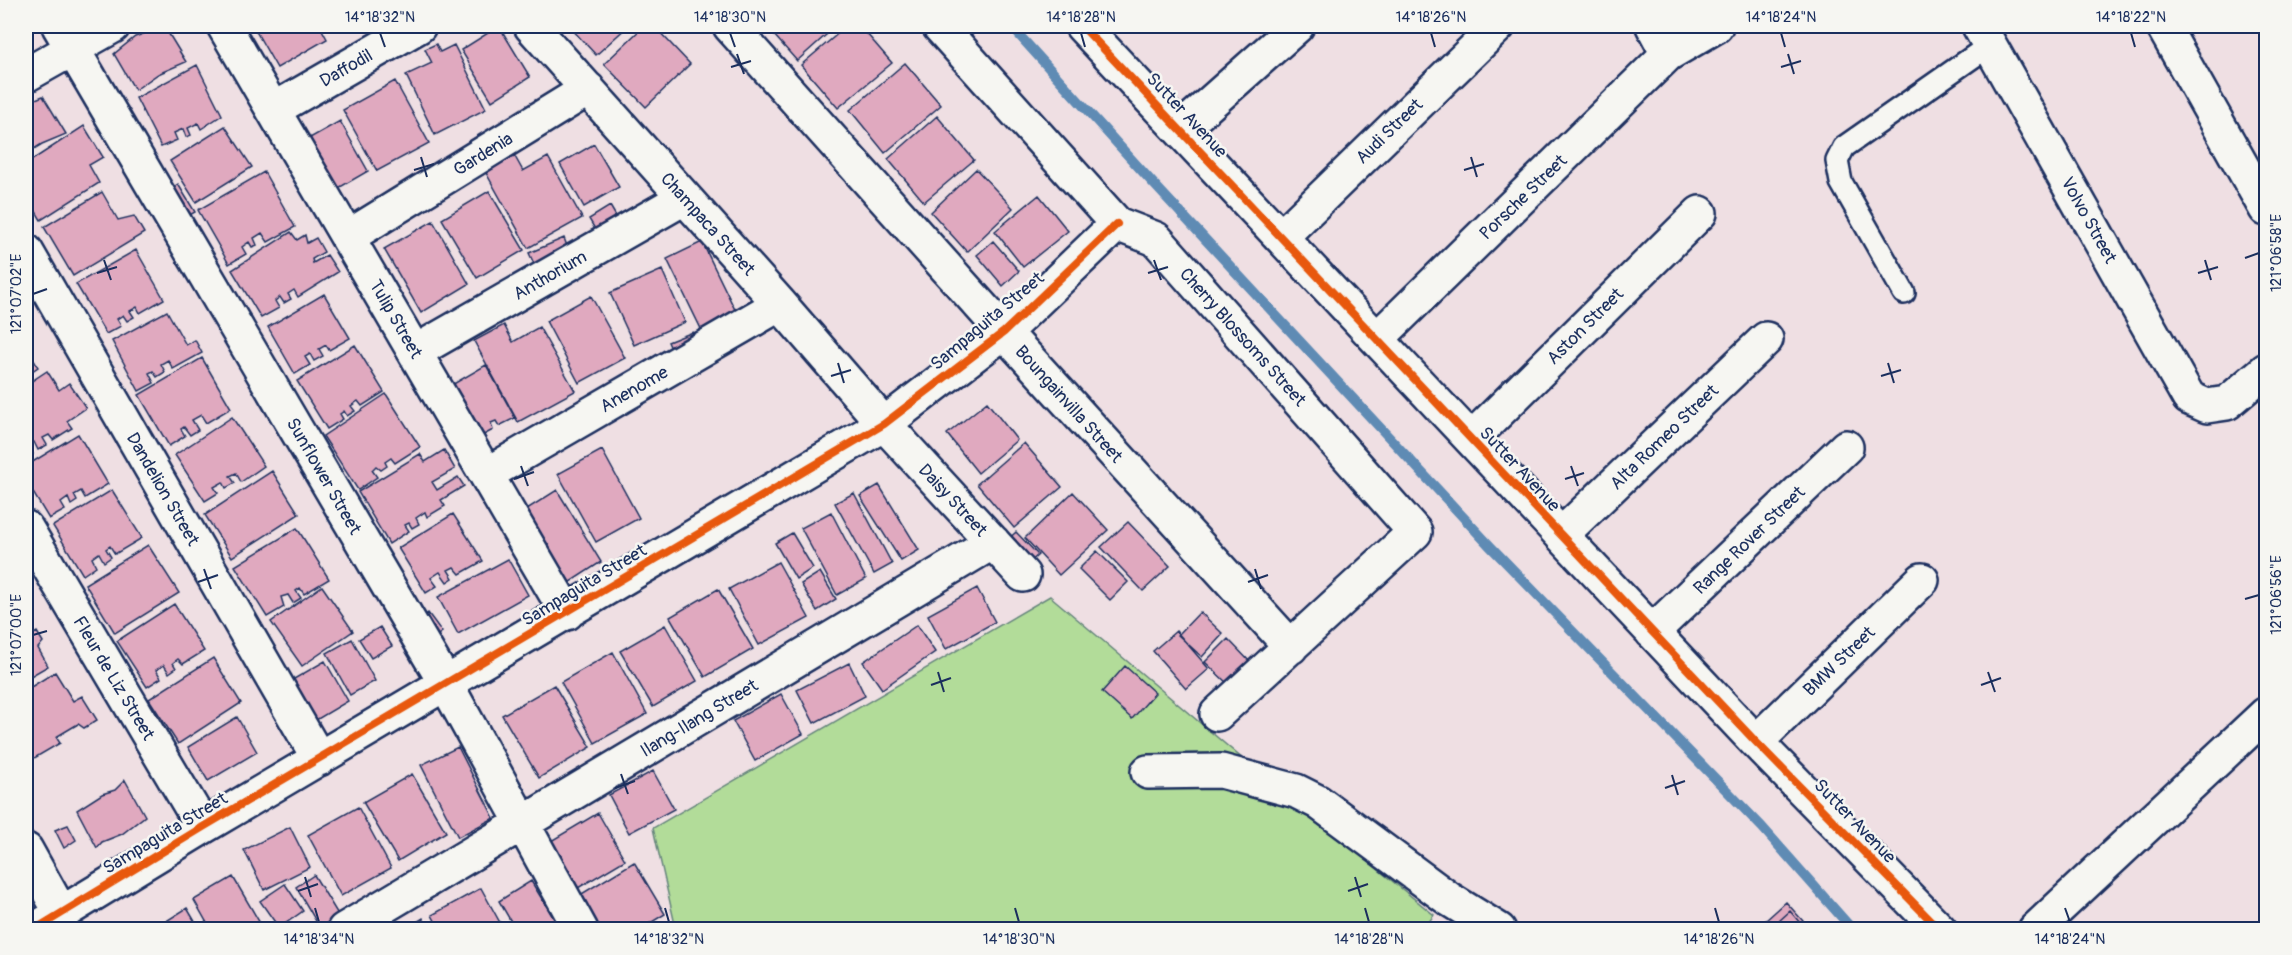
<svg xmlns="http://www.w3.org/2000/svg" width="2292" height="955" font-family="Pangolin,sans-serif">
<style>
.green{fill:#b2dc99;stroke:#66867c;stroke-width:1.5}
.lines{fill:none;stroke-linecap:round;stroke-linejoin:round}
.stream{stroke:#5f8bb4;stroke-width:10}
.building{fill:#e0a9bf;stroke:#1b2f5e;stroke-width:1.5}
.service-casing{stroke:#1b2f5e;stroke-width:26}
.minor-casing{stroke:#1b2f5e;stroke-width:38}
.service{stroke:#f6f6f2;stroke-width:21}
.minor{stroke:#f6f6f2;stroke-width:33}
.cycleway-casing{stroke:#f6f6f2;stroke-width:11}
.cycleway{stroke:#e8590c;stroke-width:8}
.ticks{fill:none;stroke:#1b2f5e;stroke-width:2}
.labels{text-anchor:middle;stroke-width:5;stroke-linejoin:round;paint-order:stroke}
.street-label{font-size:18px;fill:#1b2f5e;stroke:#f6f6f2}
.neatline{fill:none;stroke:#1b2f5e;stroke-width:2}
.ticks-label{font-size:15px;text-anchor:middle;fill:#1b2f5e}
</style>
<rect width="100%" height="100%" fill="#efdfe3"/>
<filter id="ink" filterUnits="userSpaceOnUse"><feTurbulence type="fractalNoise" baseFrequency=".0167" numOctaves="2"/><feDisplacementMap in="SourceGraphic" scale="12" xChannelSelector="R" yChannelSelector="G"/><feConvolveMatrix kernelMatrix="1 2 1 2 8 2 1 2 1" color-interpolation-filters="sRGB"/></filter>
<g filter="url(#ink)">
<path class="green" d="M1050,596L1263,776L1434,915L1423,930L679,929L674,920L653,828Z"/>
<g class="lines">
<path class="stream" d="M1011,26L1152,182L1490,546L1762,827L1853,930"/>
</g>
<path class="building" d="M164,26L186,62L158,74L135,90L114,54L135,37Z
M253,26H320L327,39L277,68Z
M499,26L530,77L492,101L461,50Z
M569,26H628L596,55Z
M644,26H654L690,64L646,107L604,64Z
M766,26H836L797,61Z
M847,26H860L892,63L838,108L801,65Z
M436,44L440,52L454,45L486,109L435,135L406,75L432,63L425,49Z
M905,63L941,105L885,153L850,110Z
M197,65L222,115L201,129L198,123L188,128L191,135L186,137L183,129L174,133L177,140L161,147L136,98Z
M395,81L429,143L377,171L343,110Z
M43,96L66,134L42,144L26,154V103Z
M937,116L974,160L924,202L888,159Z
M340,121L368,171L330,193L301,143Z
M84,126L103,157L89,165L99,183L41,220L26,195V164Z
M225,126L252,167L196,202L170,161Z
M594,144L619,187L584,207L560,164Z
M514,155L523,171L548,157L582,218L528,248L485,171Z
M976,169L1013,208L967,252L931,212Z
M264,172L295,227L268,242L262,233L254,238L257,245L252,247L249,242L242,247L246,254L229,264L198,210Z
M178,184L195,212L181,220L164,193Z
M489,191L524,250L477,278L442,219Z
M102,192L118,220L134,216L144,233L73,276L44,227Z
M1039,195L1068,231L1023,267L995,231Z
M610,206L620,223L599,236L589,219Z
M433,221L469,284L421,313L384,249Z
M291,232L297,240L305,235L307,243L316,238L324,252L312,259L313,263L327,255L338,272L298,297L294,290L288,294L291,299L284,303L280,297L275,301L279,308L261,318L232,270Z
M564,238L570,254L536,268L529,253Z
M993,241L1019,271L1003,286L977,255Z
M702,242L740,320L705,337L667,259Z
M136,250L164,299L140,313L137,307L130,311L134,317L127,321L123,315L117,319L121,326L106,334L76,284Z
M662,270L685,322L634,345L610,293Z
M324,294L350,338L329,350L326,345L319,349L323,356L314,361L310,354L305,357L310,365L295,374L268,327Z
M591,296L625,358L579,383L546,321Z
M167,311L186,345L195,340L202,353L173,369L168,360L161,364L165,372L157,377L153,371L149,373L154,383L139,391L112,341Z
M504,325L513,342L539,327L575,391L518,422L474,341Z
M693,332L698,342L673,353L668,342Z
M355,345L384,392L362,406L358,401L351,406L355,411L347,416L344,411L340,414L343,419L327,429L297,381Z
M26,347L38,367L26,375Z
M202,358L231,408L206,423L201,415L192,420L198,430L190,435L184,427L181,429L185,436L169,446L139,395Z
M486,365L515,418L499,426L496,421L491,423L493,430L478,438L450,386Z
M47,371L59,390L69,383L86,408L67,421L72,428L53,440L49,435L43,438L47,445L38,450L34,442L28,446L33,454L26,459V385Z
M386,394L420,447L395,463L391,458L385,462L387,466L381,470L376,466L372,470L377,477L358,490L323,436Z
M987,402L1017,440L978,473L947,434Z
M232,417L264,466L241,482L236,473L230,476L235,483L226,488L223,482L214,487L218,493L205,501L175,455Z
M78,434L108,484L85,498L81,491L74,495L77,501L71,505L68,498L61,503L65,510L49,519L26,481V466Z
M1024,443L1062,487L1014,528L977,484Z
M444,450L455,469L432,482L437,490L458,477L464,486L441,500L445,506L427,517L425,512L416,518L419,524L412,528L409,523L405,525L409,531L389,544L358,492L420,454L425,462Z
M602,450L639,518L596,542L558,474Z
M272,471L299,514L232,557L205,515Z
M879,485L919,550L901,561L860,496Z
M112,490L142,538L115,554L110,546L106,549L111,557L104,562L99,553L92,558L96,566L83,575L53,526Z
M557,490L601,562L564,586L519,514Z
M1073,492L1108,530L1059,575L1025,538Z
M854,493L892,564L874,574L835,503Z
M831,512L866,579L837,595L801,528Z
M453,514L483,561L460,574L454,567L448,570L453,578L447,582L440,572L431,578L437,586L426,593L398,548Z
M1128,522L1170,566L1143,591L1101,547Z
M297,528L329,579L304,594L300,588L296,591L301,598L293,603L288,595L281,597L284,607L267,617L235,566Z
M1016,532L1038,555L1025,567L1003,544Z
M792,533L813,568L796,579L775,543Z
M148,545L179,593L115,633L85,584Z
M1097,551L1128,582L1110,600L1079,569Z
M508,559L528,595L458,634L438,597Z
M778,562L809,618L759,645L729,589Z
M820,572L836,599L817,611L801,584Z
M322,586L353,631L302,666L271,622Z
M977,588L995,622L946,649L928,615Z
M718,589L753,649L705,677L670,617Z
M174,604L204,651L183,664L178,659L173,663L176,668L169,673L164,665L156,670L161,678L147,687L117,641Z
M1200,612L1223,634L1202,657L1178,635Z
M428,613L442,632L429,641L416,622Z
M26,624L32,635L37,632L43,642L38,648L48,666L29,677L26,671Z
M665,625L697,681L653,707L620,651Z
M917,625L935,652L882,689L863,662Z
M380,627L392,646L371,658L359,639Z
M1176,631L1209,669L1186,689L1153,651Z
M352,639L375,681L350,695L327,653Z
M1228,639L1252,664L1230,686L1205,662Z
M613,652L647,714L595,743L561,682Z
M213,658L241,703L178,744L149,699Z
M325,661L348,701L311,723L287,683Z
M849,663L865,696L814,723L797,690Z
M1125,666L1155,693L1132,719L1102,692Z
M55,672L73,701L82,696L97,720L84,728L78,724L56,737L60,743L26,763V690Z
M554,685L591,747L539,778L502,715Z
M781,694L803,734L755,761L733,721Z
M237,717L257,752L208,781L188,747Z
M458,747L494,818L458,837L421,765Z
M653,771L674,809L629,833L609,795Z
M412,774L446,832L398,861L363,802Z
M125,780L145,816L122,834L102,842L97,848L77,810L102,794L115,790Z
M358,807L391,868L341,896L308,835Z
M598,813L625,860L578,888L551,841Z
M68,825L76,840L64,848L55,830Z
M290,827L310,867L264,890L244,850Z
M634,862L665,914L639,930H601L580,895Z
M26,875L39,896L26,903Z
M314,875L339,916L320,928L296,887Z
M233,877L264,930H211L194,900Z
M531,881L556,922L545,930H516L499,901Z
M285,884L303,911L279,928L260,901Z
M481,888L504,930H440L432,915Z
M1786,902L1811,930H1755Z
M187,908L200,930H152Z
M1790,911L1806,930H1769Z
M423,918L429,930H404Z"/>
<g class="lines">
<g class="service-casing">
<path id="service" d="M1904,293L1841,182L1837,161L1844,147L1990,45"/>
</g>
<g class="minor-casing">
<path id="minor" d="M59,26L446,684L581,930
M224,26L567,613
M531,26L780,304L884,424L1023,575
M730,26L1004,332L1291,647
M939,26L1117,224L1156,239L1415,532L1217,714
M1082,26L1756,742L1940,930
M1653,26L1668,54
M1979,26L2189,398L2207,406L2227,403L2266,370
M2163,26L2266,209
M26,75L113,26
M273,110L419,26
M1180,130L1297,26
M348,237L588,89
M1281,237L1498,26
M26,251L319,759
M1377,339L1668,54L1716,26
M415,352L684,198
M1471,439L1700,213
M487,474L780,304
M26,528L203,827
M1561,535L1766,339
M1652,632L1846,447
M1756,742L1922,580
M1148,772L1221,771L1296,791L1318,802L1449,899L1499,930
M26,850L61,913
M34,930L203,827L884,424L1004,332L1117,224
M344,930L993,542
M2035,930L2266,714"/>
</g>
<use href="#service" class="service"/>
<use href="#minor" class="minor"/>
<g class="cycleway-casing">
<path id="cycleway" d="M1082,26L1756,742L1940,930
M34,930L203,827L884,424L1004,332L1117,224"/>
</g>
<use href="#cycleway" class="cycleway"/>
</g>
</g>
<path class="ticks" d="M380,33L385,47M730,33L735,47M1081,33L1085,47M1431,33L1435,47M1781,33L1785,47M2131,33L2135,47M737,54L744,74M1788,54L1794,74M731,67L751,61M1781,67L1801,61M421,157L427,177M1471,157L1477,177M414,170L434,164M1464,170L1484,164M2245,258L2259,253M104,260L111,280M1154,260L1161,280M2205,260L2211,280M97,273L117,267M1148,273L1168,267M2198,273L2218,267M33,294L47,289M838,363L844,383M1888,363L1894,383M831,376L851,370M1881,376L1901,370M521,466L528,486M1571,466L1578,486M514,479L534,472M1565,479L1584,473M204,569L211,589M1255,569L1261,589M198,582L218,575M1248,582L1268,575M2245,599L2259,595M33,635L47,631M938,672L944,692M1988,672L1995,692M931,685L951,678M1981,685L2001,678M621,774L628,794M1672,775L1678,795M615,788L635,781M1665,788L1685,781M305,877L311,897M1355,877L1361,897M298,891L318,884M1348,891L1368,884M315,908L319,922M665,908L669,922M1015,908L1019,922M1365,908L1369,922M1715,908L1719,922M2065,908L2070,922"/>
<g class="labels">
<g class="street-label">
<text transform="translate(346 68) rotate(-30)" y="6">Daffodil</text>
<text transform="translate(1187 115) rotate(47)" y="6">Sutter Avenue</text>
<text transform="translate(1389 131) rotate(-44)" y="6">Audi Street</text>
<text transform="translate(483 154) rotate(-32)" y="6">Gardenia</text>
<text transform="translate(1523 197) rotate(-44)" y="6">Porsche Street</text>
<text transform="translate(2089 220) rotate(61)" y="6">Volvo Street</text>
<text transform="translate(708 224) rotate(48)" y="6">Champaca Street</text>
<text transform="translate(550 275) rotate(-30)" y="6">Anthorium</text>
<text transform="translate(396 319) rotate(60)" y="6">Tulip Street</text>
<text transform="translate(987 321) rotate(-40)" y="6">Sampaguita Street</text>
<text transform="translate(1585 326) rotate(-45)" y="6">Aston Street</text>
<text transform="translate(1243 337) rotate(48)" y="6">Cherry Blossoms Street</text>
<text transform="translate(634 389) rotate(-30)" y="6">Anenome</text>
<text transform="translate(1069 404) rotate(48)" y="6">Boungainvilla Street</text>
<text transform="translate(1664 437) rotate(-44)" y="6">Alta Romeo Street</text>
<text transform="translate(1520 469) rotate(47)" y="6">Sutter Avenue</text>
<text transform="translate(324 476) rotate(60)" y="6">Sunflower Street</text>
<text transform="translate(163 489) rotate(60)" y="6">Dandelion Street</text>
<text transform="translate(953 500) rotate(47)" y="6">Daisy Street</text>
<text transform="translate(1749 540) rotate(-44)" y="6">Range Rover Street</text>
<text transform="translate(584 585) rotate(-31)" y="6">Sampaguita Street</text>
<text transform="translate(1839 661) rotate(-44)" y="6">BMW Street</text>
<text transform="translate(114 678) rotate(59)" y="6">Fleur de Liz Street</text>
<text transform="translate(699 718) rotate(-31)" y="6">Ilang-Ilang Street</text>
<text transform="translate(1855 821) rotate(46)" y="6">Sutter Avenue</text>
<text transform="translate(165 833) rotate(-31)" y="6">Sampaguita Street</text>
</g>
</g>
<rect width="2292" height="955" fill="none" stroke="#f6f6f2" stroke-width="66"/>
<rect x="33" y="33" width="2226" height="889" class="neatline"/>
<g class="ticks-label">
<text x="380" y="22">14°18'32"N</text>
<text x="730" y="22">14°18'30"N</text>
<text x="1081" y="22">14°18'28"N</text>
<text x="1431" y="22">14°18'26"N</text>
<text x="1781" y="22">14°18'24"N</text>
<text x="2131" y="22">14°18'22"N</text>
<text transform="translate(2276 253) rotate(-90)" y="5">121°06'58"E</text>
<text transform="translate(16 294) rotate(-90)" y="5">121°07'02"E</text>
<text transform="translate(2276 595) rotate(-90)" y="5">121°06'56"E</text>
<text transform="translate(16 635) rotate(-90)" y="5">121°07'00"E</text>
<text x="319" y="944">14°18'34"N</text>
<text x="669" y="944">14°18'32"N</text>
<text x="1019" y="944">14°18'30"N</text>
<text x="1369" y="944">14°18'28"N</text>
<text x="1719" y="944">14°18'26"N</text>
<text x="2070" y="944">14°18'24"N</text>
</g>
</svg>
